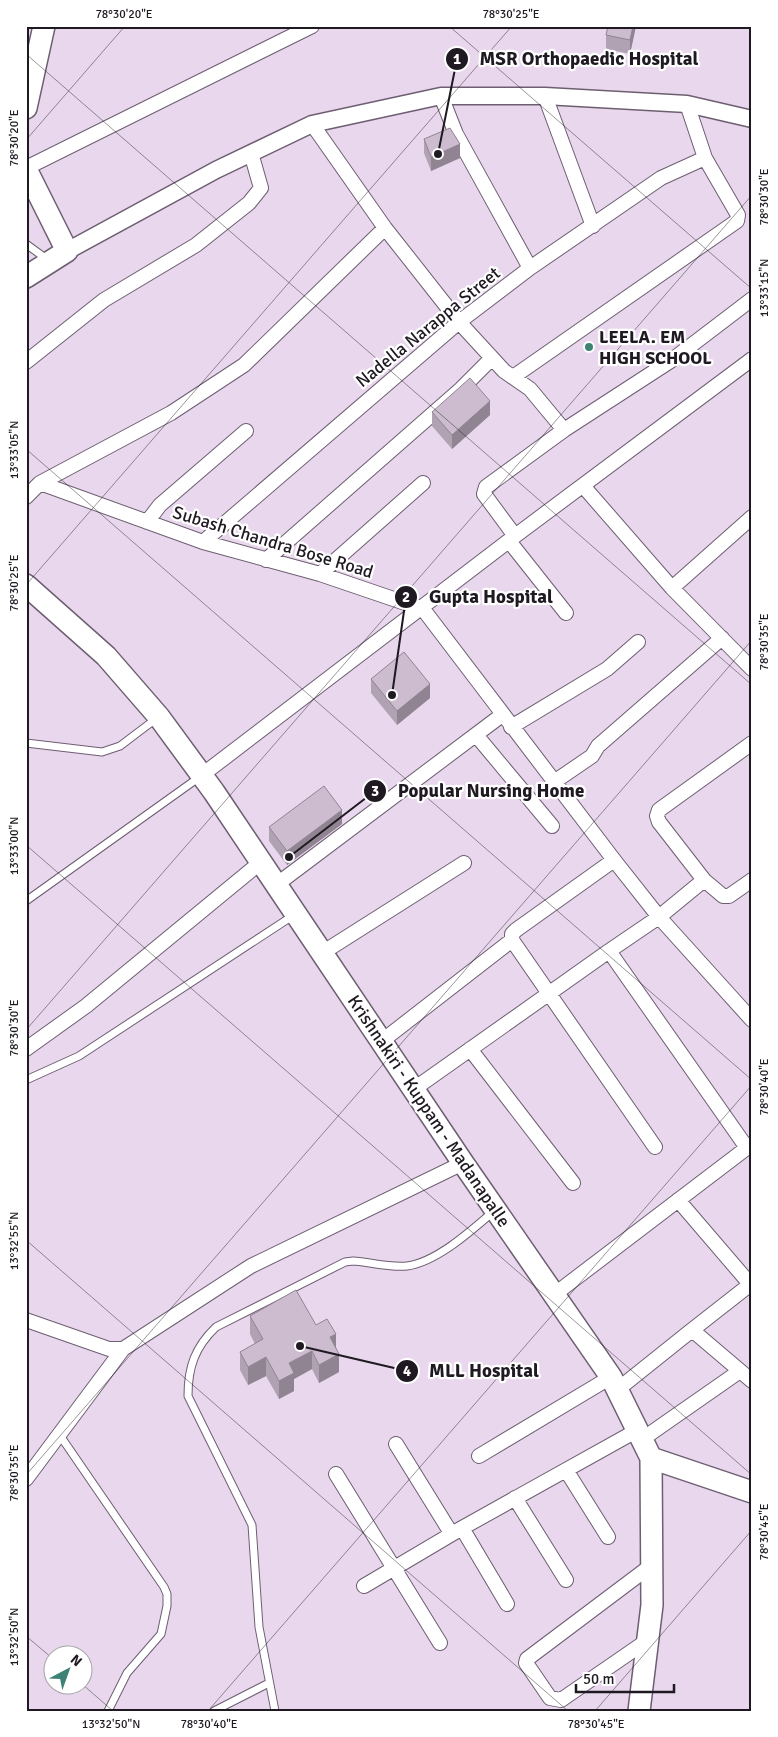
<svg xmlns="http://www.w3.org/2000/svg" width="778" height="1737" font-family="Signika,sans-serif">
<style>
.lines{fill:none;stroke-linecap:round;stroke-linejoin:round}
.service-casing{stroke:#6d5e71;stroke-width:9}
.minor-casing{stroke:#6d5e71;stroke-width:16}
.tertiary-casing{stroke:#6d5e71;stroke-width:19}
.primary-casing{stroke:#6d5e71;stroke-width:24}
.service{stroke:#fff;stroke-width:7}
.minor{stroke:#fff;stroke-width:14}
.tertiary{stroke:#fff;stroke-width:16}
.primary{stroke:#fff;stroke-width:21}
.wall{fill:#b0a2b3}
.shaded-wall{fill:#908492}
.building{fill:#cdbcd0;stroke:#908492}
.ticks{fill:none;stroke:#1f1921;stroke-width:1;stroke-opacity:0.45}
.poi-dot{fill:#3e8276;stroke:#fff;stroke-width:2}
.labels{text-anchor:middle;stroke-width:4.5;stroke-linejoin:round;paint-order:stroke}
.street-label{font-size:18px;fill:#1f1921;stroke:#fff}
.poi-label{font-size:18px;font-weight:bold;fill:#1f1921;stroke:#fff;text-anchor:start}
.leader{fill:none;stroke:#1f1921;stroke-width:2}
.callout-dot{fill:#1f1921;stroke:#fff;stroke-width:2}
.mark-label{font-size:15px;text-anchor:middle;font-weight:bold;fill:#fff}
.callout-label{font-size:19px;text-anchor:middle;font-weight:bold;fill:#1f1921;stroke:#fff;stroke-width:4.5;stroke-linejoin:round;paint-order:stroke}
.neatline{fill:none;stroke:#1f1921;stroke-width:2}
.ticks-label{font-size:12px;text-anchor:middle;fill:#1f1921}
</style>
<rect width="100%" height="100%" fill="#e9d8ed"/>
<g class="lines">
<g class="service-casing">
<path id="service" d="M26,244L48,260
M26,743L102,752L120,746L157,718
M26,901L201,776
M26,1080L79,1056L294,915
M59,1434L164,1587L167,1594V1606L161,1634L127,1673L108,1711
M214,1711L269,1683
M275,1711L259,1627L252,1525L188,1396C188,1367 195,1347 216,1327L345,1262L353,1261C370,1262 389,1268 407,1266C437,1262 472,1230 494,1211"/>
</g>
<g class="minor-casing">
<path id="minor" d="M545,96L593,226
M312,124L385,228L459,322L504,371L530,389L564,430
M26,168L312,26
M530,268L661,178L705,158L687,104
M26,362L104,300L196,245L249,203L261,188L251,153
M513,377L737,221L738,215L705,158
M40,483L203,542L320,574L423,609L614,860L659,917L752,1020
M584,487L672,588L752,669
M26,497L40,483L171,413L244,365L385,228
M147,522L160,505L246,431
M515,536L484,494L486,487L564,430L672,360L752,299
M509,541L566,613
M203,542L459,322L530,268L456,134L441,96
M266,560L461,389L492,358
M320,574L423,483
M672,588L752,517
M511,727L607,669L638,642
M476,735L552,826
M202,775L515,536L752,359
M554,782L592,756L598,746L722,638
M614,860L516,930L512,934V940L655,1147
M704,880L659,822L657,816L659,810L752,743
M276,885L502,715
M609,951L659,917L704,880L723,896H729L752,880
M322,953L464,863
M382,1041L512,940
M26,1049L86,1006L261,862
M470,1049L573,1183
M414,1089L609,951L747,1148
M678,1200L750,1284
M752,1283L692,1330L752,1381
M555,1294L752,1144
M26,1320L109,1349H123L251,1266L463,1163
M617,1390L692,1330
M641,1440L740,1371
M396,1444L451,1533
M479,1456L611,1377
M566,1470L608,1537
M336,1474L440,1643
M26,1479L123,1349
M515,1498L566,1580
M462,1528L507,1604
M364,1586L462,1528L636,1431
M648,1640L561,1700L550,1698L526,1663L527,1659L652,1565"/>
</g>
<g class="tertiary-casing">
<path id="tertiary" d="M67,251L216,170L312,124L441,96H545L687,104L752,119"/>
</g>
<g class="primary-casing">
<path id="primary" d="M26,108L44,26
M26,169L67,251L26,277
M26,585L106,656L159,717L214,792L463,1163L611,1377L651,1458L652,1605L639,1711
M651,1458L752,1492"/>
</g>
<use href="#service" class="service"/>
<use href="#minor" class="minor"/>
<use href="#tertiary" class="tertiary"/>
<use href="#primary" class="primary"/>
</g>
<path class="wall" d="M608,26H636L630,54L606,49V35Z
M424,139L460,158L431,171L424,153Z
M432,412L490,415L452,449L432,426Z
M371,679L430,698L397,725L371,693Z
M342,824L287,865L269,841V827Z
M250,1316L316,1325L336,1347L339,1372L319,1383L312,1369L294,1379V1391L279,1399L266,1376L248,1385L240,1370V1352L255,1344L250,1334Z"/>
<path class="shaded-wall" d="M633,26H636L630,54V40Z
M460,144V158L431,171V157Z
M490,401V415L452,449V435Z
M430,684V698L397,725V711Z
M342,810V824L287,865V851Z
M336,1334V1352L330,1337Z
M312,1351V1369L294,1379V1391L279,1399V1381L289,1363Z
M339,1354V1372L319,1383V1365Z
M266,1357V1376L248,1385V1367Z"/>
<path class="building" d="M608,26H633L630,40L606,35Z
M450,128L460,144L431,157L424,139Z
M470,378L490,401L452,435L432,412Z
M404,652L430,684L397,711L371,679Z
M324,786L342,810L287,851L269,827Z
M296,1290L316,1325L327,1319L336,1334L330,1337L339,1354L319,1365L312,1351L289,1363L294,1373L279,1381L266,1357L248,1367L240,1352L263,1339L250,1316Z"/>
<path class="ticks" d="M449,26L752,289M26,54L752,685M26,140L125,26M26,449L752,1080M26,585L512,26M26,845L752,1475M26,1030L752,195M26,1240L568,1711M26,1475L752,640M26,1636L52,1658M82,1684L113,1711M208,1711L752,1085M595,1711L752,1530"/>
<circle class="poi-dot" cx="589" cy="347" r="5"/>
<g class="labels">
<g class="street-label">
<text transform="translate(428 327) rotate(-39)" y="6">Nadella Narappa Street</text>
<text transform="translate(273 542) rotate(17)" y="6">Subash Chandra Bose Road</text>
<text transform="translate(429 1111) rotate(56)" y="6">Krishnakiri - Kuppam - Madanapalle</text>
</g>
<g class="poi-label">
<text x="599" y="343">LEELA. EM<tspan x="599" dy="21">HIGH SCHOOL</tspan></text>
</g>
</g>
<path class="leader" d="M438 154L457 59M392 695L406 597M289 857L375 791M300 1346L407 1371"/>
<g class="callout-dot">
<circle cx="438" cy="154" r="5"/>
<circle cx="392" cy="695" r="5"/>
<circle cx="289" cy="857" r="5"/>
<circle cx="300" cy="1346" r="5"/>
<circle cx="457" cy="59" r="12"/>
<circle cx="406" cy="597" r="12"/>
<circle cx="375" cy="791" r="12"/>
<circle cx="407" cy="1371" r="12"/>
</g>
<g class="mark-label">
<text x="457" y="64">1</text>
<text x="406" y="602">2</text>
<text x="375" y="796">3</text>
<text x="407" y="1376">4</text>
</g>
<g class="callout-label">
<text x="589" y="65">MSR Orthopaedic Hospital</text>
<text x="491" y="603">Gupta Hospital</text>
<text x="491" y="797">Popular Nursing Home</text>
<text x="484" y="1377">MLL Hospital</text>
</g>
<rect width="778" height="1737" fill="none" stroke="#ffffff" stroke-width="55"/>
<g transform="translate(68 1670) rotate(41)"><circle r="24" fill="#ffffff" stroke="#a5a3a6"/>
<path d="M0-4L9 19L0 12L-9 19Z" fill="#3e8276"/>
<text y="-8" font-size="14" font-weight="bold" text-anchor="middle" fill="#1f1921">N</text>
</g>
<path d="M576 1684v8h98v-8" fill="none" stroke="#1f1921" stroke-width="2.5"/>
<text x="583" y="1684" font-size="15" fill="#1f1921" stroke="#ffffff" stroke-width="4" paint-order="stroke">50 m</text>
<rect x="28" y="28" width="722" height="1682" class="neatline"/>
<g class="ticks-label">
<text x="124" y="18">78°30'20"E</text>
<text x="511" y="18">78°30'25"E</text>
<text transform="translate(14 138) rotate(-90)" y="4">78°30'20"E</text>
<text transform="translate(764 197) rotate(-90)" y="4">78°30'30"E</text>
<text transform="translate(764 288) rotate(-90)" y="4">13°33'15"N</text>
<text transform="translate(14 450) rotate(-90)" y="4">13°33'05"N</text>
<text transform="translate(14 583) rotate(-90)" y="4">78°30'25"E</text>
<text transform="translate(764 642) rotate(-90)" y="4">78°30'35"E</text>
<text transform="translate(14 846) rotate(-90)" y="4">13°33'00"N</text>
<text transform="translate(14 1028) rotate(-90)" y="4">78°30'30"E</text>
<text transform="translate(764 1087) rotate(-90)" y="4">78°30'40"E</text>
<text transform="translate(14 1241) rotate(-90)" y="4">13°32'55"N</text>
<text transform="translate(14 1473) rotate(-90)" y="4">78°30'35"E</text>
<text transform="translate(764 1532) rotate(-90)" y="4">78°30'45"E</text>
<text transform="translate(14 1637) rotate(-90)" y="4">13°32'50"N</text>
<text x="111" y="1728">13°32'50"N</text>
<text x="209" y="1728">78°30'40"E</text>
<text x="596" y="1728">78°30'45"E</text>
</g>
</svg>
